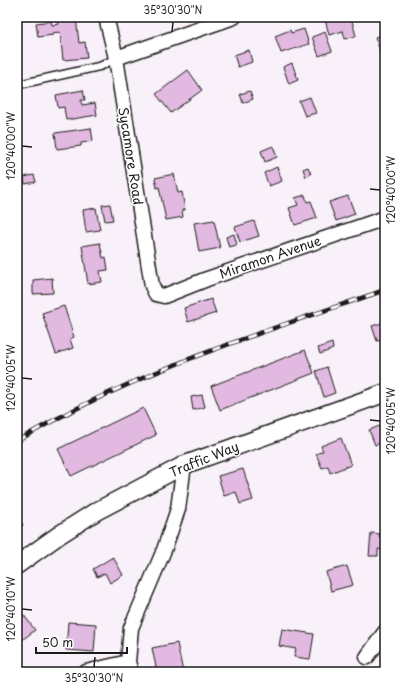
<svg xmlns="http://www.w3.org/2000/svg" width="402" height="689" font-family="'Playpen Sans',sans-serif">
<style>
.building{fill:#e2b9e0;stroke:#1c1c1c}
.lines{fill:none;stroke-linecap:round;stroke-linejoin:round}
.service-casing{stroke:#1c1c1c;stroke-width:10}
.minor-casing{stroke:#1c1c1c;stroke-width:17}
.tertiary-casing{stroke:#1c1c1c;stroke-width:20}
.service{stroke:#fff;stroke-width:7}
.minor{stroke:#fff;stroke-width:14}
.tertiary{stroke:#fff;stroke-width:17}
.rail-casing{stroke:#1c1c1c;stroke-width:4.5}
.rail{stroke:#fff;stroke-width:3;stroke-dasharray:9;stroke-linecap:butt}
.ticks{fill:none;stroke:#1c1c1c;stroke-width:1.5}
.labels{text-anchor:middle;stroke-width:3;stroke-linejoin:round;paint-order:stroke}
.street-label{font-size:13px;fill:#1c1c1c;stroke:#fff}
.neatline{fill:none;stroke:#1c1c1c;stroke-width:1.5}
.ticks-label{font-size:10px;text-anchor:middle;fill:#1c1c1c}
</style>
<rect width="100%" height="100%" fill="#f9f1f9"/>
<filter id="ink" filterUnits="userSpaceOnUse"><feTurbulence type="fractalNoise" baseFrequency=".025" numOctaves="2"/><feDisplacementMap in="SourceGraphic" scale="8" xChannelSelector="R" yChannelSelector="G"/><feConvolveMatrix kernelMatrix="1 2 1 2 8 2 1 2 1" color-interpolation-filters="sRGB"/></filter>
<g filter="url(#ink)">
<path class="building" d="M76,17L79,43L85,42L87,58L63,60L60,32L52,33L53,35L38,37L36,23L51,21L52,25L59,24L58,20Z
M331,17H337V19L351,17L356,36L345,39L343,31L329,35L325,19Z
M304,29L309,44L281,53L275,36L290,30L291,33Z
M325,32L332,51L319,56L312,37Z
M385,34V52L381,53L375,37Z
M249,50L252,62L238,67L234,55Z
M292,63L298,80L289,84L283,67Z
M188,70L202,90L171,113L156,94Z
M83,90L85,100H81L82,105L95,103L97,115L66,120L64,107L58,108L56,95Z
M250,91L253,99L243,103L240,94Z
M310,97L316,113L305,116L299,101Z
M91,128L93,141L81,143V146L57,149L55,133Z
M273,146L277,157L265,162L261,151Z
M277,167L282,181L269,186L264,173Z
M308,167L311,174L306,177L303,169Z
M174,174L178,193L182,192L185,210H182L183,217L166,220L159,187L157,188L155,178Z
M34,175L36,182L25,184L24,177Z
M305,195L307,202L311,201L317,218L295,225L289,208L298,205L295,198Z
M348,196L355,214L336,221L329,202Z
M110,204L113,220L105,221L102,205Z
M96,208L100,230L86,232L83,210Z
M214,220L220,248L199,252L194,223Z
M254,221L259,236L240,242L235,227Z
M234,234L237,245L229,247L226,237Z
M100,243L103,258L106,257L108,270L100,271L102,282L88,284L82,246Z
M52,278L53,293L33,294V280Z
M211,299L216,313L188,322L184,308Z
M64,306L74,337L70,339L73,348L56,354L42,313Z
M385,322V339L377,341L372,326Z
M332,343L333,349L320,354L318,348Z
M305,350L314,373L220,410L211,386Z
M327,367L335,393L324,397L316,371Z
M202,395L205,407L193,410L191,397Z
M143,408L156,435L71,476L58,449Z
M385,424V441L375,445L369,430Z
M341,438L351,465L330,473L328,466L322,468L316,454L323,451L321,446Z
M243,469L253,500L240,504L236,492L224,496L218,476Z
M17,516L23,525L17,530Z
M371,533L380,534L379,537H385V550L378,549V556H369Z
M113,557L123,575L110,583L105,573L97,577L93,569Z
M347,566L353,585L331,591L326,572Z
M17,606L35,630L17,644Z
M68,622L96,624L94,652L66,650Z
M282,629L314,634L310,659L294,657L296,649L279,646Z
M177,643L183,672H157L152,648Z"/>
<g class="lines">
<g class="service-casing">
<path id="service" d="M17,85L101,66L116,58"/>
</g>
<g class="minor-casing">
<path id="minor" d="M106,17L116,58L152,286L156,294L164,296L207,279L385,218
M116,58L234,17
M367,657L385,632
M86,672L128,662
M131,672L128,662L131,628L164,550L178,509L184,465"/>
</g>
<g class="tertiary-casing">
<path id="tertiary" d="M17,565L59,535L95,512L184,465L385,393"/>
</g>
<use href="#service" class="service"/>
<use href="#minor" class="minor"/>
<use href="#tertiary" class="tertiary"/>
<g class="rail-casing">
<path id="rail" d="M17,441C131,373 260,333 385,290"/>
</g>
<use href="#rail" class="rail"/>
</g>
</g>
<path class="ticks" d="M172,32L173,22M22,146L32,147M370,189L380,190M22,378L32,379M370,420L380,421M22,609L32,610M94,667L95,657"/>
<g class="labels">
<g class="street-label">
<text transform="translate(131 156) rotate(81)" y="5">Sycamore Road</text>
<text transform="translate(270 257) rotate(-19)" y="5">Miramon Avenue</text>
<text transform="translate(204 459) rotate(-22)" y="5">Traffic Way</text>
</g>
</g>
<rect width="402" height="689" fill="none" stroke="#fff" stroke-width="44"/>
<path d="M36 647v6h91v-6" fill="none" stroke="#1c1c1c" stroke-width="2"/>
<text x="42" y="647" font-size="12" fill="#1c1c1c" stroke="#ffffff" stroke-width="3" paint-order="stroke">50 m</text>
<rect x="22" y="22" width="358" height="645" class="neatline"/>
<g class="ticks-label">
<text x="173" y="14">35°30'30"N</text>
<text transform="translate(11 146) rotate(-90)" y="4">120°40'00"W</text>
<text transform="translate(391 190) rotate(-90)" y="4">120°40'00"W</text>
<text transform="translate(11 378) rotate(-90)" y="4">120°40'05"W</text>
<text transform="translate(391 421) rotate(-90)" y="4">120°40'05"W</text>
<text transform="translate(11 609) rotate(-90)" y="4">120°40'10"W</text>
<text x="94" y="682">35°30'30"N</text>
</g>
</svg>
